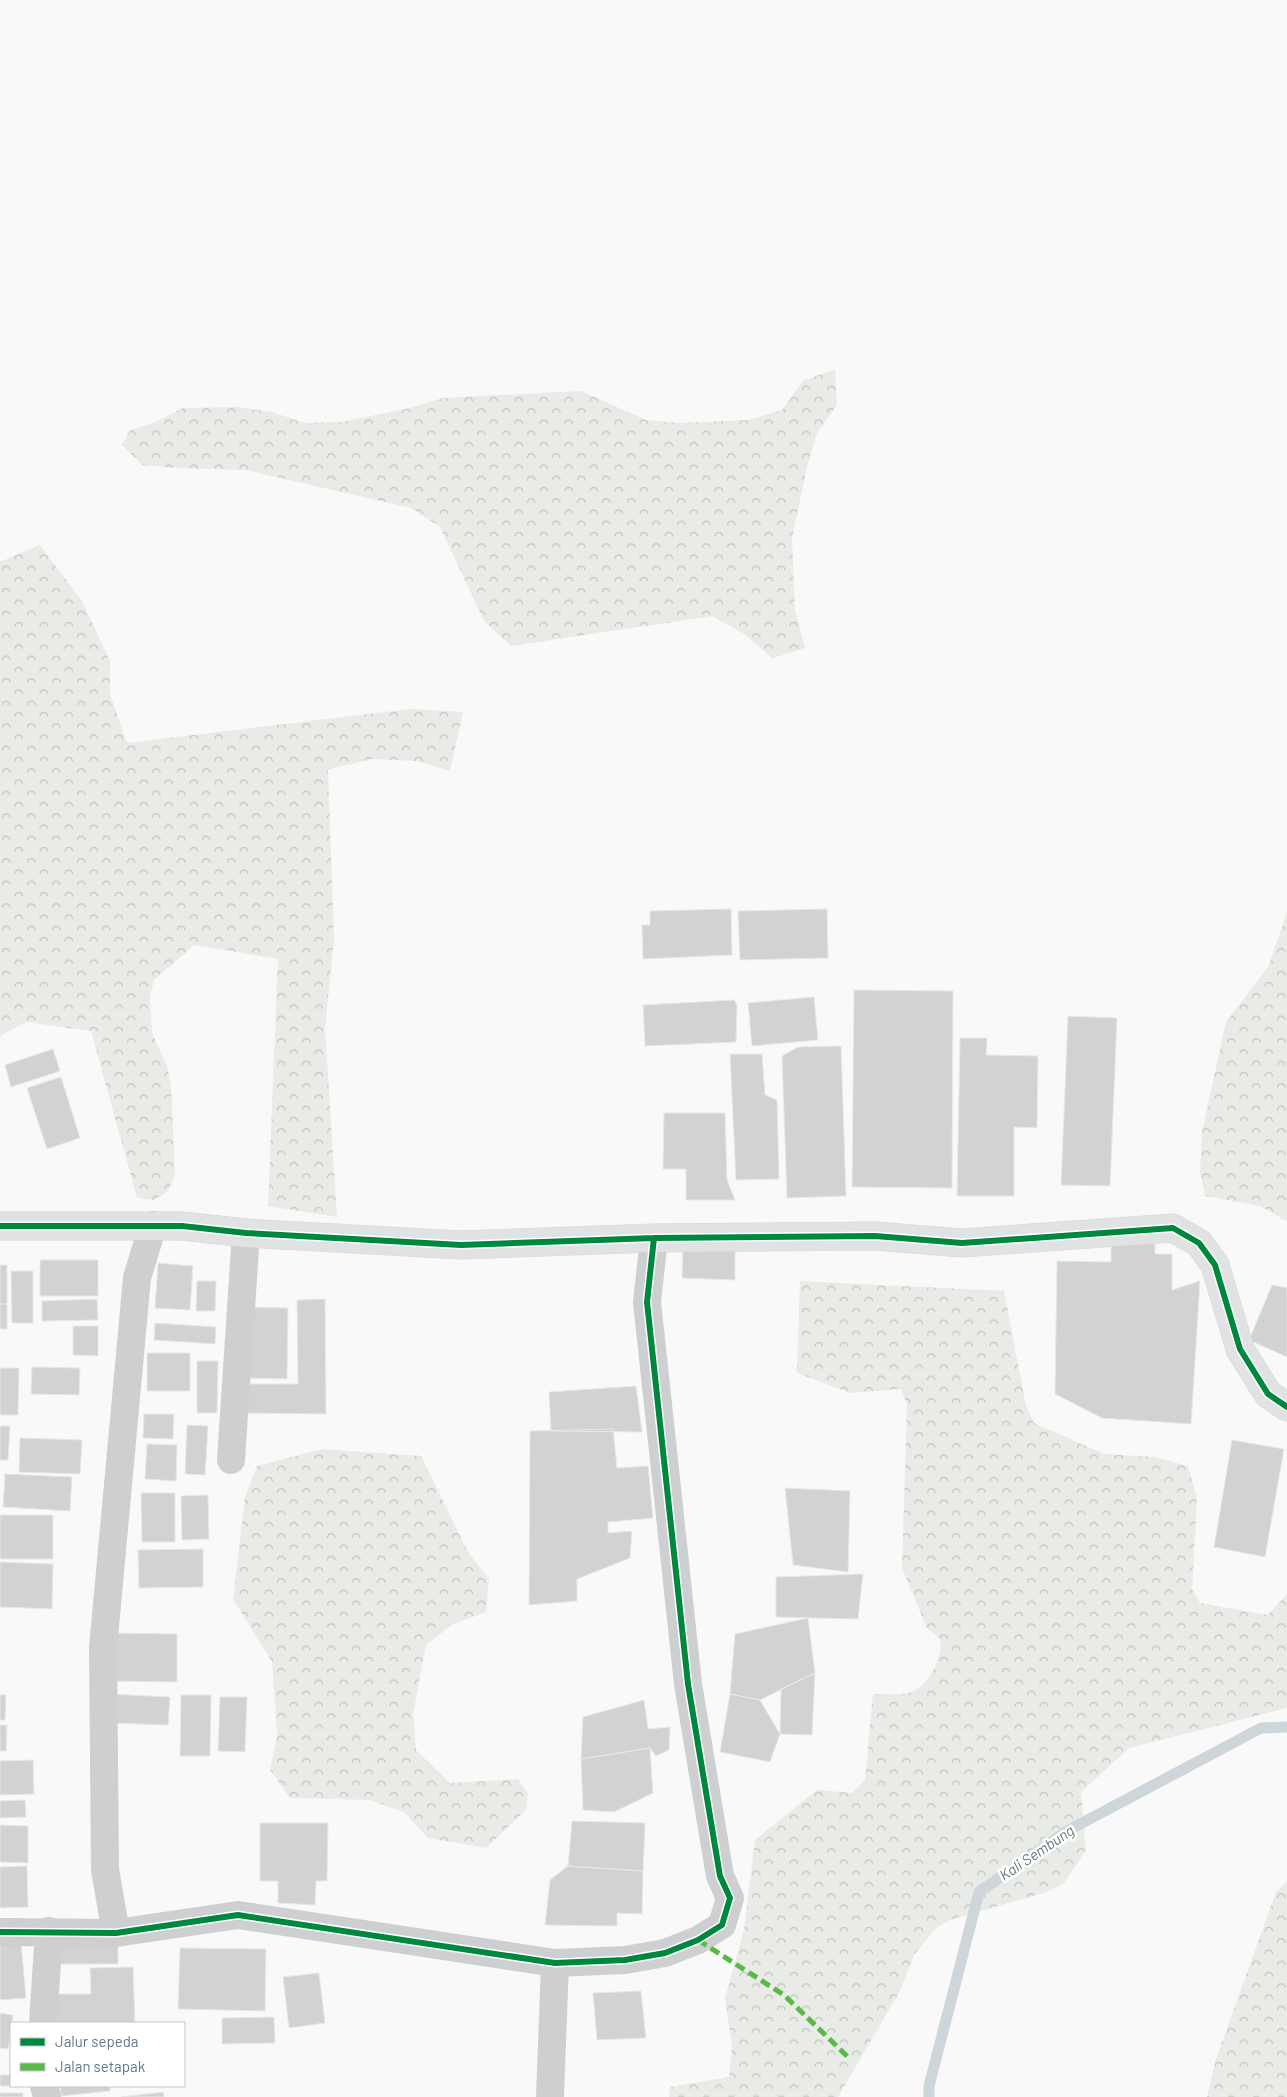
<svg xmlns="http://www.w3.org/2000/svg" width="1287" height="2097" font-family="Barlow,sans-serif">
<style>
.forest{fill:url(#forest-crowns)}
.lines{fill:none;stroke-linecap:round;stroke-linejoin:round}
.stream{stroke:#ced6d9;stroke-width:11}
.building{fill:#d0d2d3;stroke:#e8e8e8}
.secondary-casing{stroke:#d5d6d7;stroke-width:29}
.street{stroke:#cecfd0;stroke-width:28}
.secondary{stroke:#e1e2e2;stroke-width:28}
.quiet{stroke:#58b947;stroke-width:5;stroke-dasharray:10 5;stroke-linecap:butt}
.cycleway-casing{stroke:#fff;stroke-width:9}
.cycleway{stroke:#00873e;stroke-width:6}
.labels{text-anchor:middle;stroke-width:5;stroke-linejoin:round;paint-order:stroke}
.water-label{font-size:15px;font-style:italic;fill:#60757c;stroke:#fff}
</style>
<defs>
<pattern id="forest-crowns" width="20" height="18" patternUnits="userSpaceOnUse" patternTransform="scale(1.25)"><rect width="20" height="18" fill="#e8ebe6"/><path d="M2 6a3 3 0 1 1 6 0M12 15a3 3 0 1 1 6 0" fill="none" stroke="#c0c3c0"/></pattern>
</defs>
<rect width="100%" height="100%" fill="#f9f9f9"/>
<path class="forest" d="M835,369L837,405L817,433L807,467L792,538L795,611L805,648L772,658L744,634L712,616L511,646L484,621L440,527L411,508L245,470L175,468L142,465L122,445L130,430L153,423L183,408L238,407L272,412L305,423L341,422L410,408L443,398L581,391L646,420L679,423L749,420L782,410L803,381Z
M40,545L82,601L110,661V694L127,743L410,709L463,712L450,771L417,761L373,759L328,769L334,939L325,1028L337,1217L268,1206L278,959L194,945L154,980L150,997L152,1033L167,1066L171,1085L175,1175L168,1191L154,1200L137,1198L91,1031L26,1022L0,1036V562Z
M1287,913V1221L1260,1206L1205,1196L1200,1172L1202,1132L1226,1022L1268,967Z
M800,1281L1004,1291L1026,1406L1034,1423L1104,1454L1155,1457L1188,1466L1197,1499L1192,1589L1200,1603L1268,1615L1287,1594V1708L1129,1748L1081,1792L1086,1850L1064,1883L1047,1892L950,1920L935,1929L914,1955L900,1991L838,2097H669L670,2087L729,2077L732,2047L725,1998L744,1930L755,1840L817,1790L852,1793L865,1780L873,1694C900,1694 916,1699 931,1674C938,1662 941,1654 941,1640L927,1628L902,1568L907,1405L901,1389L850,1393L797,1373Z
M322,1449L421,1456L468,1552L489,1579L486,1612L453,1624L426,1645L413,1714L416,1750L450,1783L518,1779L528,1793L526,1810L486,1848L428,1838L405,1813L371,1800L290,1798L270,1770L277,1735L272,1662L233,1599L245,1497L257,1466Z
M1287,1881V2097H1207L1216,2059L1276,1892Z"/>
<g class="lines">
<path class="stream" d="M929,2097V2086L979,1892L1067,1831L1261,1728L1287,1727"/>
</g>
<path class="building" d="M731,909L732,955L643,959L642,925H650V911Z
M827,909L828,958L740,960L738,911Z
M854,990L953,991L952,1188L852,1187Z
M814,997L818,1040L752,1046L748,1003Z
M734,1000L737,1005L736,1042L645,1046L643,1005Z
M1068,1016L1117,1018L1110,1186L1061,1185Z
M960,1038H987L986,1055L1038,1056L1037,1128L1014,1127V1196H957Z
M841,1046L846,1196L787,1198L782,1056L798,1047Z
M53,1049L60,1071L11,1087L5,1065Z
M730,1054H762L765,1095L777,1100L779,1179L736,1180Z
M61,1077L80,1138L47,1149L27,1088Z
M664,1113H725L727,1180L735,1200H686V1169H663Z
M1111,1241L1155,1242V1254H1172V1290L1200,1281L1191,1424L1102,1418L1055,1394L1057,1261L1111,1262Z
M683,1243L735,1244V1280L682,1278Z
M40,1260H98V1296H40Z
M158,1263L193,1266L190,1310L155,1308Z
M0,1265H7V1304H0Z
M11,1271H33V1323H12Z
M197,1281H216L215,1311H196Z
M1272,1285L1287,1288V1357L1249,1340Z
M97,1299L98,1320L42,1321V1301Z
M325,1299L326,1414L243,1413V1384H298L297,1300Z
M0,1304H7V1329H0Z
M245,1307L288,1308L287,1379L244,1378Z
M155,1323L216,1327L215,1344L154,1340Z
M73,1326H98V1356L73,1355Z
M147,1353H190V1391H147Z
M197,1361H218L217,1413H197Z
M32,1367L80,1368L79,1395L31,1394Z
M0,1368H19L18,1415H0Z
M636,1386L642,1432L551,1431L549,1392Z
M144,1414H174L173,1439L143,1438Z
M187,1425L208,1426L205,1475L185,1474Z
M0,1426H10L8,1460H0Z
M613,1429L617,1468L648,1466L653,1518L608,1522V1533L632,1531L630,1558L577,1579V1601L529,1605L530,1431Z
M20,1438L82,1440L80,1474L19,1472Z
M1232,1440L1284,1449L1265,1557L1214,1547Z
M147,1444L177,1445L176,1481L145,1479Z
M5,1474L72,1477L70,1511L3,1507Z
M785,1488L850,1491L848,1572L793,1565Z
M141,1493H175V1542H142Z
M208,1495L209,1539L182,1540L181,1496Z
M0,1515H53V1559H0Z
M203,1549V1587L139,1588L138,1550Z
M0,1562L53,1564L52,1609L0,1607Z
M863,1574L858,1619L776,1617V1577Z
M808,1618L815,1673L760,1700L730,1694L735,1634Z
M105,1633L177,1634V1682L105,1681Z
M815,1673L812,1735L780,1734L781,1689Z
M110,1694L170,1697L168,1725L109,1723Z
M730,1694L760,1700L780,1734L770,1762L720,1752Z
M0,1695H6L5,1720H0Z
M181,1695H211L210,1756H180Z
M220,1697H247L245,1752L218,1751Z
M644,1700L648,1729L670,1727L669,1750L656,1756L650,1748L581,1759L583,1717Z
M0,1725H7L6,1751H0Z
M650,1748L653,1793L614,1812L583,1810L581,1759Z
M33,1760L34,1794L0,1795V1761Z
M25,1800L26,1817L0,1818V1801Z
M572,1821L645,1823L643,1871L568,1866Z
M260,1823H328L327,1881H316L315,1905L278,1903V1881H260Z
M0,1825L28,1826V1863L0,1862Z
M27,1866L28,1907L0,1908V1867Z
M568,1866L643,1871L642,1914L617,1913V1926L545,1925L550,1880Z
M20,1931L26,1998L0,2000V1933Z
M55,1931H118V1964H55Z
M180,1948L266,1949L265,2011L178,2009Z
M133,1967L135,2023H56V1994H91L90,1968Z
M319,1973L325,2023L289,2028L283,1977Z
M641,1991L646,2038L597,2040L593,1993Z
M0,2013L13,2015L8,2049L0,2048Z
M274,2017L275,2043L222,2044V2018Z
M0,2075H11V2086H13H0Z
M60,2086H110V2091L61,2096Z
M163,2092L164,2097H121Z
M0,2093H23V2097H0Z"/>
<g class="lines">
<g class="secondary-casing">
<path id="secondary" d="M0,1226H182L246,1233L461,1245L654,1238L875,1236L962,1243L1173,1228L1199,1243L1215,1265L1240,1349L1268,1394L1287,1407"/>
</g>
<path class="street" d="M231,1460L246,1233
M0,1932L116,1933L238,1915L555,1963L625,1960L665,1953L698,1940L722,1925L730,1898L720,1876L688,1684L647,1302L654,1238
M116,1933L105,1870L103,1648L137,1278L153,1225
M43,2023L49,1931
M44,2086L47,2097
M550,2097L555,1963"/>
<use href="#secondary" class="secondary"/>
<path class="quiet" d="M698,1940L784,1995L849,2058"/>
<g class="cycleway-casing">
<path id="cycleway" d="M0,1226H182L246,1233L461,1245L654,1238L875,1236L962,1243L1173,1228L1199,1243L1215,1265L1240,1349L1268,1394L1287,1407
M0,1932L116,1933L238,1915L555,1963L625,1960L665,1953L698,1940L722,1925L730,1898L720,1876L688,1684L647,1302L654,1238"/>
</g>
<use href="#cycleway" class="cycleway"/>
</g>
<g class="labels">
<g class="water-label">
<text transform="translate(1037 1853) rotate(-34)" y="5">Kali Sembung</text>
</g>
</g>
<rect x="10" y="2022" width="175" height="65" fill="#ffffff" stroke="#c1c8cd"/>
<rect x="20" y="2038" width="25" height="8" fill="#00873e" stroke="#c1c8cd"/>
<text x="55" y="2047" font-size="15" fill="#657683">Jalur sepeda</text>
<rect x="20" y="2063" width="25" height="8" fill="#58b947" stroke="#c1c8cd"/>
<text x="55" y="2072" font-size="15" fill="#657683">Jalan setapak</text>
</svg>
